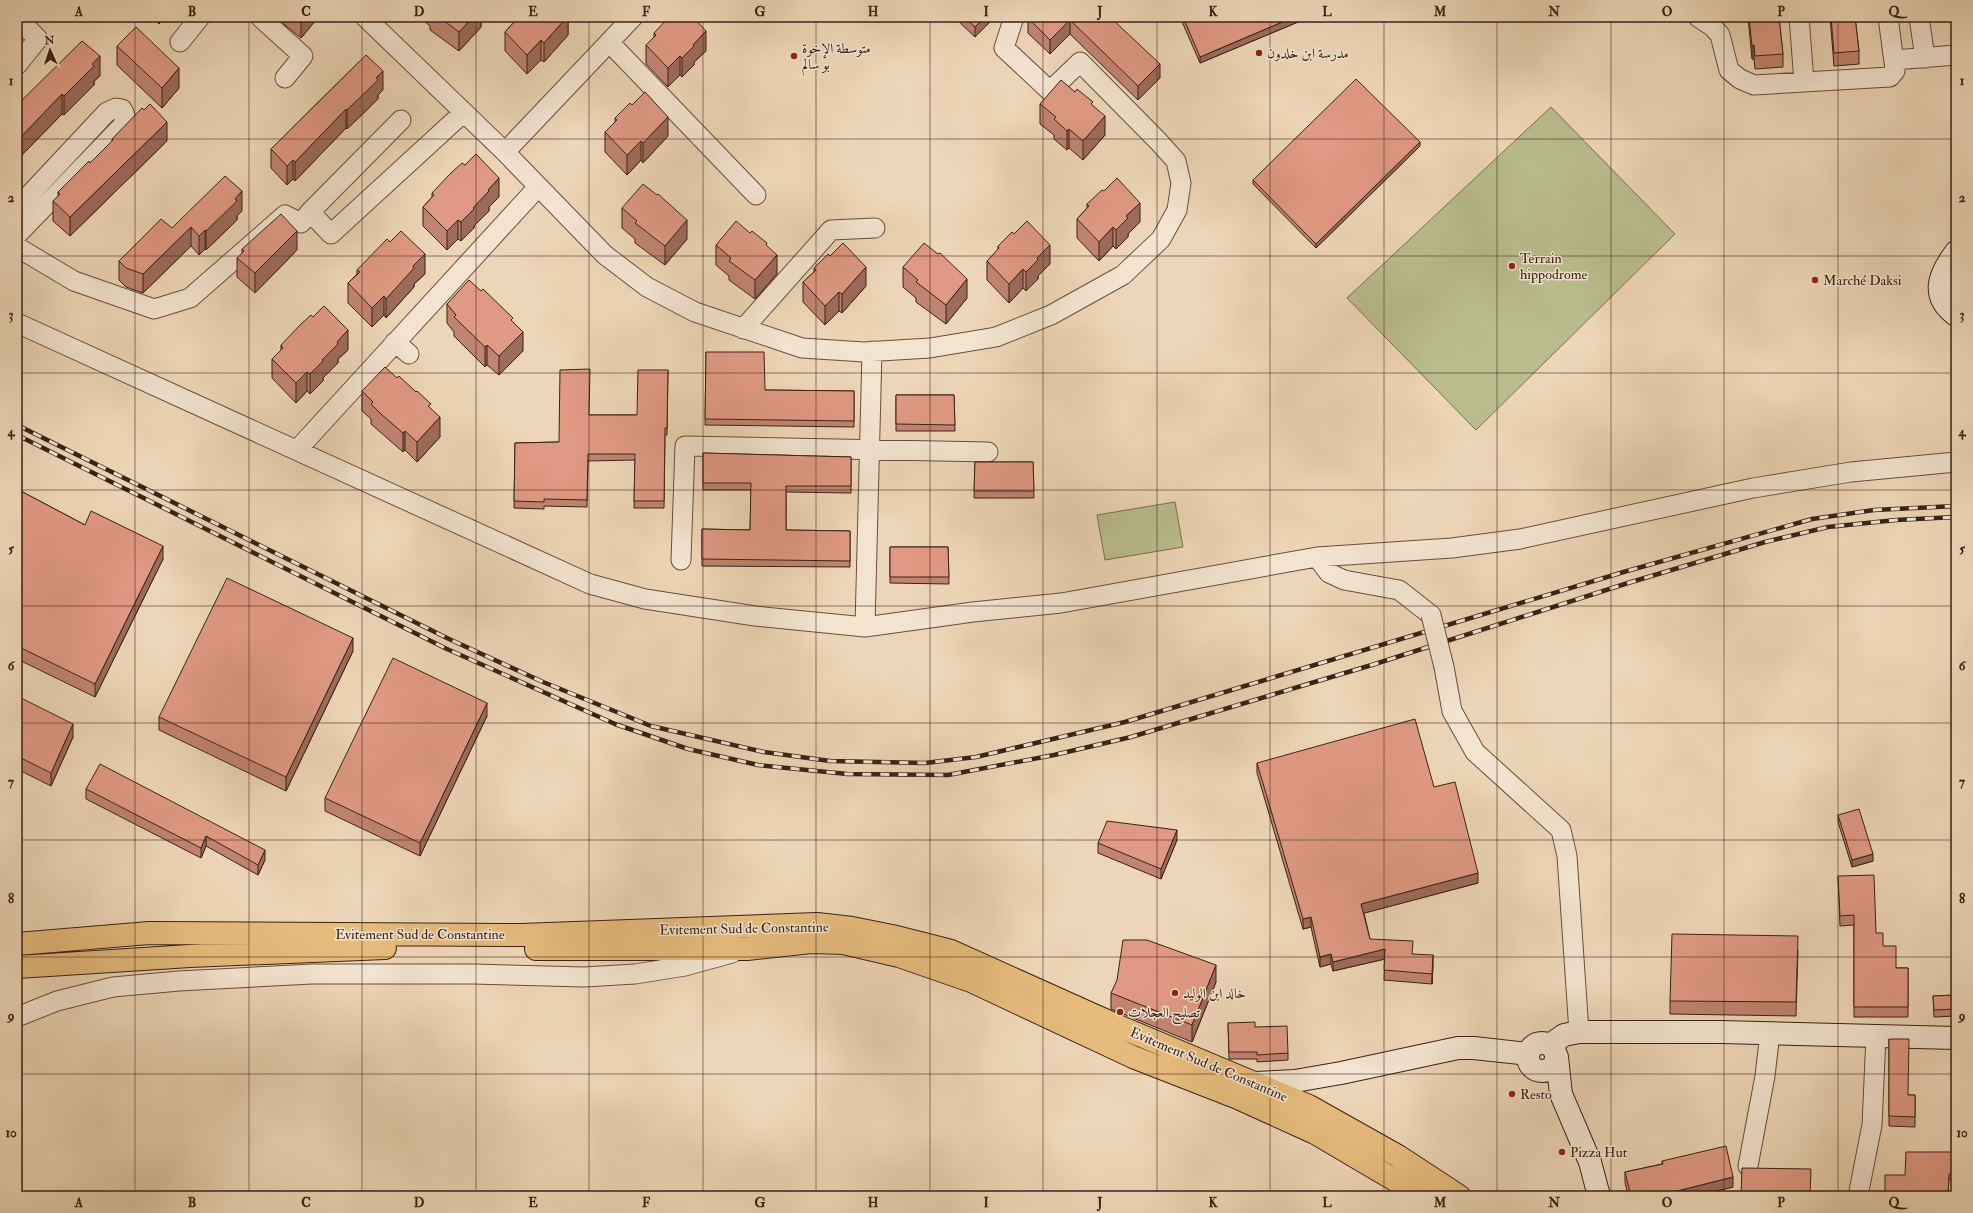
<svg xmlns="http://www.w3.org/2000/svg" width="1973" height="1213" font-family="'IM FELL Double Pica',Amiri,serif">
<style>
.green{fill:#b9bd8e;stroke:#7a6f52}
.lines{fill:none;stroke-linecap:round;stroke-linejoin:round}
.street-casing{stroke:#674e3e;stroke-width:21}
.secondary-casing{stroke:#3a2116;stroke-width:24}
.highway-casing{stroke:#3a2116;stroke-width:24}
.street{stroke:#f3e4d0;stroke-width:19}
.secondary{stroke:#f3e4d0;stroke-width:22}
.highway{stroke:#e6bb7c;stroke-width:22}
.rail-casing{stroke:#3a2116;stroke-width:4.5}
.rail{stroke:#f3e4d0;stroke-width:3;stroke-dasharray:9;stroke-linecap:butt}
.street-bridge-casing{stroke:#674e3e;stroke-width:21;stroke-linecap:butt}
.street-bridge{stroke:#f3e4d0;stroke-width:19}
.wall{fill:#c18472;stroke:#3a2116}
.shaded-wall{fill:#9d6b5c;stroke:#3a2116}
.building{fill:#e09984;stroke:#3a2116}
.grid{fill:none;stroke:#3a2116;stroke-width:1;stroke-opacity:0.55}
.poi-dot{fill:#8f2418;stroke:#f3e4d0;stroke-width:1.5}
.labels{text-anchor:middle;stroke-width:3;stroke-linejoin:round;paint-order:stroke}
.poi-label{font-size:14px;fill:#3a2116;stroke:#f3e4d0;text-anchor:start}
.street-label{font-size:14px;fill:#3a2116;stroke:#f3e4d0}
.neatline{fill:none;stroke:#3a2116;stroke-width:1.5}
.grid-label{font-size:13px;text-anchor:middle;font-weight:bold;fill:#3a2116}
</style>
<rect width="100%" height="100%" fill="#edd6b7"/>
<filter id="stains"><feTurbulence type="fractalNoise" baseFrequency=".005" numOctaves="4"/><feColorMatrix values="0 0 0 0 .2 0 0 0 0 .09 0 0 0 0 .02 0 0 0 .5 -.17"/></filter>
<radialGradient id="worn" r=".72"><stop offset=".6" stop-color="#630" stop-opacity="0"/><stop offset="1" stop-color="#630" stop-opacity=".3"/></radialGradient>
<path class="green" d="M1551,107L1675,234L1476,430L1347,298Z
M1175,502L1183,547L1105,560L1097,515Z"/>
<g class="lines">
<g class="street-casing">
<path id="street" d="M260,17L303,56L285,78
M365,17L505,152L605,255L647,287L695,312L802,348L864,352L930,348L996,337L1051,315L1123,275L1161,239L1177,210L1181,183L1176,161L1159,142L1080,62L1050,91L1004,48L1014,17
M1698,17L1713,27L1720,35L1729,70L1740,79L1754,85L1890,77L1895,71L1894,60L1956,55
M1799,17L1804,82
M1888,17L1894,62
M1919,17L1925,58
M17,18L38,39L17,65
M180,42L200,17
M609,42L756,195
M505,152L633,17
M17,208L107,112L116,108L122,109C126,115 126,119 123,125L17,235
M310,212L401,120
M17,247L74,281L154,309L190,298L285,215L301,223L310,212L331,234L463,113
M17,323L590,584L645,599L755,616L865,627L973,612L1061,603L1317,557L1452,548L1520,539L1753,488L1851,472L1956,462
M743,329L831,230L875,228
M395,342L409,354
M297,450L538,187
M1317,557L1329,573L1344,580L1399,590L1431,615
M681,560L685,446L988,452
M865,627L872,351
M1444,667L1452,711L1475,752L1561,830L1567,856L1579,1032
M17,1017L57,1001L113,987L179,981L312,974H474L584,977L635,974L685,966L732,953
M1748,1166L1765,1076L1770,1033
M1858,1196L1872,1125L1876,1036"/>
</g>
<g class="secondary-casing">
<path id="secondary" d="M1956,252C1939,274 1930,296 1956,315
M1528 1057a14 14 0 1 1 28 0a14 14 0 1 1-28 0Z
M1550,1045L1564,1035L1579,1032H1721L1956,1038
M1557,1057L1561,1094L1590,1162L1599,1196
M1256,1083L1295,1081L1341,1073L1458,1048H1474L1528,1054"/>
</g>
<g class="highway-casing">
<path id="highway" d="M17,944L149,933L521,935L817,924L852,928L892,936L951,951L1118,1026L1309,1106L1398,1156L1459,1196
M536,949H747L811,942L843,943L899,956L971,981L1133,1057L1238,1098L1315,1133L1422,1196
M17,967L190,956L385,948"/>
</g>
<use href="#street" class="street"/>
<use href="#secondary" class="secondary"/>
<use href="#highway" class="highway"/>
<g class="rail-casing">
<path id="rail" d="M17,425L449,639L543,682L651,726L764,752L830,761L925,763L976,757L1125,722L1627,571L1812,519L1874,510L1956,506
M17,435L447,649L615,724L688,749L758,765L847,774L948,775L1054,755L1131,737L1375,664L1628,583L1765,542L1828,527L1896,520L1956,517"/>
</g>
<use href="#rail" class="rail"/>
<g class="street-bridge-casing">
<path id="street-bridge" d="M1431,615L1444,667"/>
</g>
<use href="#street-bridge" class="street-bridge"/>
</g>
<path class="wall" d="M152,17H170L166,20L165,18L159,24Z
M275,17H316V20L301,38Z
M419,17H481V27L459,51L430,30V26Z
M515,17H568V35L544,62L541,60L527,74L505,51V32L515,21Z
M954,17H995L975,37Z
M1110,17L1160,78L1138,100L1070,34L1050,54L1028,33V18Z
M1180,17H1310L1200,63Z
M1748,17H1779L1783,54V67L1755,69L1754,59H1752Z
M1830,17H1855L1859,51V64L1834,66Z
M1937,17H1956V20L1938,22Z
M654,33L706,51L694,62V65L682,77L680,75L668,87L646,64V45L654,37Z
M117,46L179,88L162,108L117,65Z
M366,55L383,90L378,95V99L347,129L346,128L295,181L293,179L287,185L271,168V149Z
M100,76L94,81V85L64,115L62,114L17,160V105Z
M1040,104L1093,106L1105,135L1083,160L1069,148L1067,150L1054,139V135L1040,124Z
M615,118L668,136L643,163L641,160L627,175L605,152V132L615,122Z
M112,139L167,141L70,236L53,221V201L58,196V192L90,163L112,142Z
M1420,146L1316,248L1253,184V180Z
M432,193L499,197L489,207V211L474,226V228L461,241L458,239L447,250L423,226V207L432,197Z
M1087,204L1140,222L1128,234V237L1116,249L1113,246L1099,261L1077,238V219L1087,208Z
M622,208L687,239L665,265L635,243V239L622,228Z
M242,211L237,216V220L206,250L205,249L199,255L191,246L143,293L126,287L119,280V261L172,228Z
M716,245L767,246L777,274L755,299L729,280V276L716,265Z
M998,246L1050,264L1038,276V279L1026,291L1023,288L1009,303L987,280V261L998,250Z
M242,249L297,250L255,293L237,277V258L242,253Z
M830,256L866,286L842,313L839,311L825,325L803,302V282L814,272V268Z
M903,267L967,298L946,324L916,302V298L903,287Z
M357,270L425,274L414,284V287L386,318L384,315L372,327L348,303V283L357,274Z
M447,304L513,322L523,351L499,375L487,365L485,367L454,336V332L447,323Z
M281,345L348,350L338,359V363L323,378V381L310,394L307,391L296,403L272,378V359L281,350Z
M706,352L765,390L854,391V427L705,425Z
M668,370L667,435H665L664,508H634L635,460L588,461L587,507L544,506V509L514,508L515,443L559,442L589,415H637Z
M362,391L431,409L440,437L417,462L405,450L403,452L371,424V419L362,411Z
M896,395H954L955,431H896Z
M703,453L851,457V493L786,492V530L850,531V567L702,566V529L750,530L751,490H703Z
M975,462H1033L1034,498H974Z
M17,489L85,525L163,559L95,697L17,659Z
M890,547H948L949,584L890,583Z
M353,651L286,791L159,730V717Z
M17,696L73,737L51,786L17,769Z
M487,716L420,856L325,811V798Z
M1257,763L1434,787L1478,883L1364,913L1370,939L1413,954L1433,965L1432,984L1384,980L1385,959L1333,971L1331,964L1320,967L1311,927L1303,929L1257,773Z
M86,789L265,860L258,875L206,846L201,858L86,799Z
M1838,815L1873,861L1852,867L1838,822Z
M1177,840L1161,879L1098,853V843Z
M1838,876L1876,933L1883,946L1896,968H1908V1017H1854V925L1840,926Z
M1798,950L1796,1016L1670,1014V1001Z
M1955,978H1956V1016L1934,1017L1933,996L1956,995Z
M1216,982L1192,1042L1111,1009V993Z
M1228,1023L1255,1027L1288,1053V1060L1257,1062V1059H1229Z
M1889,1039L1908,1095H1915V1127L1889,1126Z
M1956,1152V1179H1949L1948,1196H1885L1905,1175Z
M1662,1161L1733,1187L1696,1196H1628L1625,1182V1172L1662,1164Z"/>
<path class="shaded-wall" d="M159,17H165V18L159,24Z
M166,17H170L166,20Z
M302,17H316V20L301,38V19Z
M473,17H481V27L459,51V32Z
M567,17H568V35L544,62V43Z
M985,17H995L975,37V27Z
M1294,17H1310L1200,63V57Z
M1070,20V34L1050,54V40Z
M706,31V51L694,62V65L682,77V58L693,45Z
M541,40V60L527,74V55Z
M1754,45V59H1752V46Z
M100,56V76L94,81V85L64,115V96L92,64Z
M680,56V75L668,87V68Z
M1160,64V78L1138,100V86Z
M179,68V88L162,108V88Z
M383,71V90L378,95V99L347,129V110Z
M62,94V114L17,160V141Z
M346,109V128L295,181V162Z
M1105,116V135L1083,160V141Z
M668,117V136L643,163V143Z
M167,122V141L70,236V217Z
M1069,129V148L1067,150V131Z
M641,141V160L627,175V155Z
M1420,142V146L1316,248V244Z
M293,160V179L287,185V166Z
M499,178V197L489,207V211L474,226V228L461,241V222L488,190Z
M242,191V211L237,216V220L206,250V231Z
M1140,203V222L1128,234V237L1116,249V230L1126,216Z
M458,220V239L447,250V231Z
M687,220V239L665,265V246Z
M191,227V246L143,293V274Z
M1113,227V246L1099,261V242Z
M205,230V249L199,255V236Z
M297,231V250L255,293V273Z
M1050,245V264L1038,276V279L1026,291V272L1037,258Z
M425,254V274L414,284V287L386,318V299L413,266Z
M777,255V274L755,299V280Z
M866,267V286L842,313V294Z
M1023,269V288L1009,303V284Z
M967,279V298L946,324V305Z
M839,292V311L825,325V306Z
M384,296V315L372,327V308Z
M348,330V350L338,359V363L323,378V381L310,394V374L337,342Z
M523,332V351L499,375V356Z
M487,345V365L485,367V347Z
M307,372V391L296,403V383Z
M440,417V437L417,462V442Z
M405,431V450L403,452V433Z
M163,546V559L95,697V684Z
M353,638V651L286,791V777Z
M487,703V716L420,856V843Z
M73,724V737L51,786V773Z
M1177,830V840L1161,879V869Z
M206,836V846L201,858V848Z
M265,850V860L258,875V865Z
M1873,854V861L1852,867V860Z
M1478,873V883L1361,914V904Z
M1311,917V927L1303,929V919Z
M1385,949V959L1333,971V962Z
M1331,954V964L1320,967V957Z
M1433,955V965L1432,984V974Z
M1216,965V982L1192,1042V1025Z
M1733,1177V1187L1696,1196H1661V1195Z"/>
<path class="building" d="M439,17H473L459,32Z
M515,17H567L544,43L541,40L527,55L505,32L517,19Z
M673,17H693L706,31L693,45L694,46L682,58L680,56L668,68L646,45L656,35L654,33L668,18L670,20Z
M964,17H985L975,27Z
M1029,17H1110L1160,64L1138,86L1070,20L1050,40L1028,18Z
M1183,17H1294L1200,57Z
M1749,17H1779L1783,54L1755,56L1754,45L1752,46Z
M1831,17H1855L1859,51L1834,53Z
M136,27L179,68L162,88L117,46Z
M82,41L100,56L92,64L94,66L64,96L62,94L17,141V105Z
M366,55L383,71L376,78L378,80L347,110L346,109L295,162L293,160L287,166L271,149Z
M1356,79L1420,142L1316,244L1253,180Z
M1061,80L1075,92L1077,89L1093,102L1091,104L1105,116L1083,141L1069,129L1067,131L1054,119L1056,117L1040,104Z
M645,92L668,117L643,143L641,141L627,155L605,132L617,120L615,118L630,103L632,105Z
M150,104L167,122L70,217L53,201L60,194L58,192L89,161L90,163L113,140L112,139L142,108L144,110Z
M476,154L499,178L488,190L489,191L473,208L474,209L461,222L458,220L447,231L423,207L434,195L432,193L451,173L462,163L465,165Z
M225,176L242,191L235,199L237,201L206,231L205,230L199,236L191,227L143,274L126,268L119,261L161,219L172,228Z
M1117,178L1140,203L1126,216L1128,218L1116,230L1113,227L1099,242L1077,219L1089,206L1087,204L1102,190L1104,191Z
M643,184L657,195L658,194L687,220L665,246L635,223L637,221L622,208Z
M281,214L297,231L255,273L237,258L244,251L242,249Z
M736,221L750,233L752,231L767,243L766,245L777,255L755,280L729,261L731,258L716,245Z
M1027,221L1050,245L1037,258L1038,260L1026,272L1023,269L1009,284L987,261L999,248L998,246L1012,232L1014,234Z
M401,231L425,254L413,266L414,268L386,299L384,296L372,308L348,283L360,272L357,270L387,239L390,242Z
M843,243L866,267L842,294L839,292L825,306L803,282L816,270L814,268L828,254L830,256Z
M924,243L938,254L940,253L967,279L946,305L916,282L918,280L903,267Z
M469,280L481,291L483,289L513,318L511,320L523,332L499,356L487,345L485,347L454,317L456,315L447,304Z
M324,306L348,330L337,342L338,344L322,360L323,361L310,374L307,372L296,383L272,359L283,348L281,345L300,325L311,315L313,317Z
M706,352H764L765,390L854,391V421L705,419Z
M385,367L397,378L399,376L416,392L417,391L431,404L428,406L440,417L417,442L405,431L403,433L382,415L371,404L373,402L362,391Z
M590,369L589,415H637L638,370H668L667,428H665L664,501H634L635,454H588L587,500L544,499V502L514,501L515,443L559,442L560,370Z
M896,395H954L955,425L896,424Z
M703,453L851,457V486H786V530L850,531V561L702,559V529L750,530L751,483H703Z
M975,462H1033L1034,491H974Z
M17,489L85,525L91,511L163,546L95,684L17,646Z
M890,547H948L949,577H890Z
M227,578L353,638L286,777L159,717Z
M393,658L487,703L420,843L325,798Z
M17,696L73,724L51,773L17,756Z
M1415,719L1434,787L1455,782L1478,873L1361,904L1370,939L1413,941L1412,954L1433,955L1432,974L1384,970L1385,949L1333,962L1331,954L1320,957L1311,917L1303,919L1257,763Z
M100,764L265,850L258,865L206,836L201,848L86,789Z
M1859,809L1873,854L1852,860L1838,815Z
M1107,821L1177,830L1161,869L1098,843Z
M1874,875L1876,933H1883V946H1896V968H1908V1007H1854V915L1840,916L1838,876Z
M1672,934L1798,936L1796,1002L1670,1001Z
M1123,940H1147L1216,965L1192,1025L1111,993L1117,980Z
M1955,978H1956V992Z
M1956,995V1009L1934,1010L1933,996Z
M1255,1022V1027L1287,1026L1288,1053L1257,1055V1052H1229L1228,1023Z
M1889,1039H1909L1908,1095H1915V1117L1889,1116Z
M1726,1146L1733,1177L1661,1195V1196H1631L1625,1172L1663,1164L1662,1161Z
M1906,1152H1956V1174H1949L1948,1196H1885V1175H1905Z
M1742,1168L1811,1169L1810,1196H1741Z"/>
<path class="grid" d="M135,17V1196M249,17V1196M362,17V1196M476,17V1196M589,17V1196M703,17V1196M816,17V1196M930,17V1196M1043,17V1196M1157,17V1196M1270,17V1196M1384,17V1196M1497,17V1196M1611,17V1196M1724,17V1196M1838,17V1196M17,139H1956M17,256H1956M17,373H1956M17,490H1956M17,606H1956M17,723H1956M17,840H1956M17,957H1956M17,1074H1956"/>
<g class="poi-dot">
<circle cx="1259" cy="53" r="4"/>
<circle cx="794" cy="56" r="4"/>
<circle cx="1512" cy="266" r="4"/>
<circle cx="1815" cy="280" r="4"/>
<circle cx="1175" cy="993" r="4"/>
<circle cx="1120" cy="1012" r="4"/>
<circle cx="1512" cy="1094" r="4"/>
<circle cx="1562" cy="1152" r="4"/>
</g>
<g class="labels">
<g class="poi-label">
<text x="802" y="53">متوسطة الإخوة<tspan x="802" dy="16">بو سالم</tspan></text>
<text x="1267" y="58">مدرسة ابن خلدون</text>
<text x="1520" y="263">Terrain<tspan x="1520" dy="16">hippodrome</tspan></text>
<text x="1823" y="285">Marché Daksi</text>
<text x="1183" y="998">خالد ابن الوليد</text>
<text x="1128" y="1017">تصليح العجلات</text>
<text x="1520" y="1099">Resto</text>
<text x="1570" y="1157">Pizza Hut</text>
</g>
<g class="street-label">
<text transform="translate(744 928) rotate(-1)" y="5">Evitement Sud de Constantine</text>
<text x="420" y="939">Evitement Sud de Constantine</text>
<text transform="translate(1209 1064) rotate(23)" y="5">Evitement Sud de Constantine</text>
</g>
</g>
<rect width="1973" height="1213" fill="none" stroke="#edd6b7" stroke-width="44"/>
<g transform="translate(50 50) rotate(357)" stroke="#f3e4d0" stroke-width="3" paint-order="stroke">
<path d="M0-3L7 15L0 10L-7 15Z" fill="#3a2116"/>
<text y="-6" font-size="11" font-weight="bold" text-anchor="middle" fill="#3a2116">N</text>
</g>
<rect x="22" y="22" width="1929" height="1169" class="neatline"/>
<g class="grid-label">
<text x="79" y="16">A</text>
<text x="192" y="16">B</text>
<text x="306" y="16">C</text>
<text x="419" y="16">D</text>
<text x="533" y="16">E</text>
<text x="646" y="16">F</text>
<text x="760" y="16">G</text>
<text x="873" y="16">H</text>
<text x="986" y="16">I</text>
<text x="1100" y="16">J</text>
<text x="1213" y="16">K</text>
<text x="1327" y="16">L</text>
<text x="1440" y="16">M</text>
<text x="1554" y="16">N</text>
<text x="1667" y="16">O</text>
<text x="1781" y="16">P</text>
<text x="1894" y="16">Q</text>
<text x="11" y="85">1</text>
<text x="1962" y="85">1</text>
<text x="11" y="202">2</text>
<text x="1962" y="202">2</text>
<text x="11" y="319">3</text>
<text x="1962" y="319">3</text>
<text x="11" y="436">4</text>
<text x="1962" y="436">4</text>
<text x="11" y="553">5</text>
<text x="1962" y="553">5</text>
<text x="11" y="670">6</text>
<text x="1962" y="670">6</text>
<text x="11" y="786">7</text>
<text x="1962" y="786">7</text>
<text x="11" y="903">8</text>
<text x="1962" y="903">8</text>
<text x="11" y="1020">9</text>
<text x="1962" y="1020">9</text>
<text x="11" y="1137">10</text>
<text x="1962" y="1137">10</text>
<text x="79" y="1207">A</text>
<text x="192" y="1207">B</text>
<text x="306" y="1207">C</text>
<text x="419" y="1207">D</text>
<text x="533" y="1207">E</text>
<text x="646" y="1207">F</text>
<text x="760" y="1207">G</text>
<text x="873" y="1207">H</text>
<text x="986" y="1207">I</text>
<text x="1100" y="1207">J</text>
<text x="1213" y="1207">K</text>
<text x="1327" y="1207">L</text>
<text x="1440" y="1207">M</text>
<text x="1554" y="1207">N</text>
<text x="1667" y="1207">O</text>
<text x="1781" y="1207">P</text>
<text x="1894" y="1207">Q</text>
</g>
<rect width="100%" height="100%" filter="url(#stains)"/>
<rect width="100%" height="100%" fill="url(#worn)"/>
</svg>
